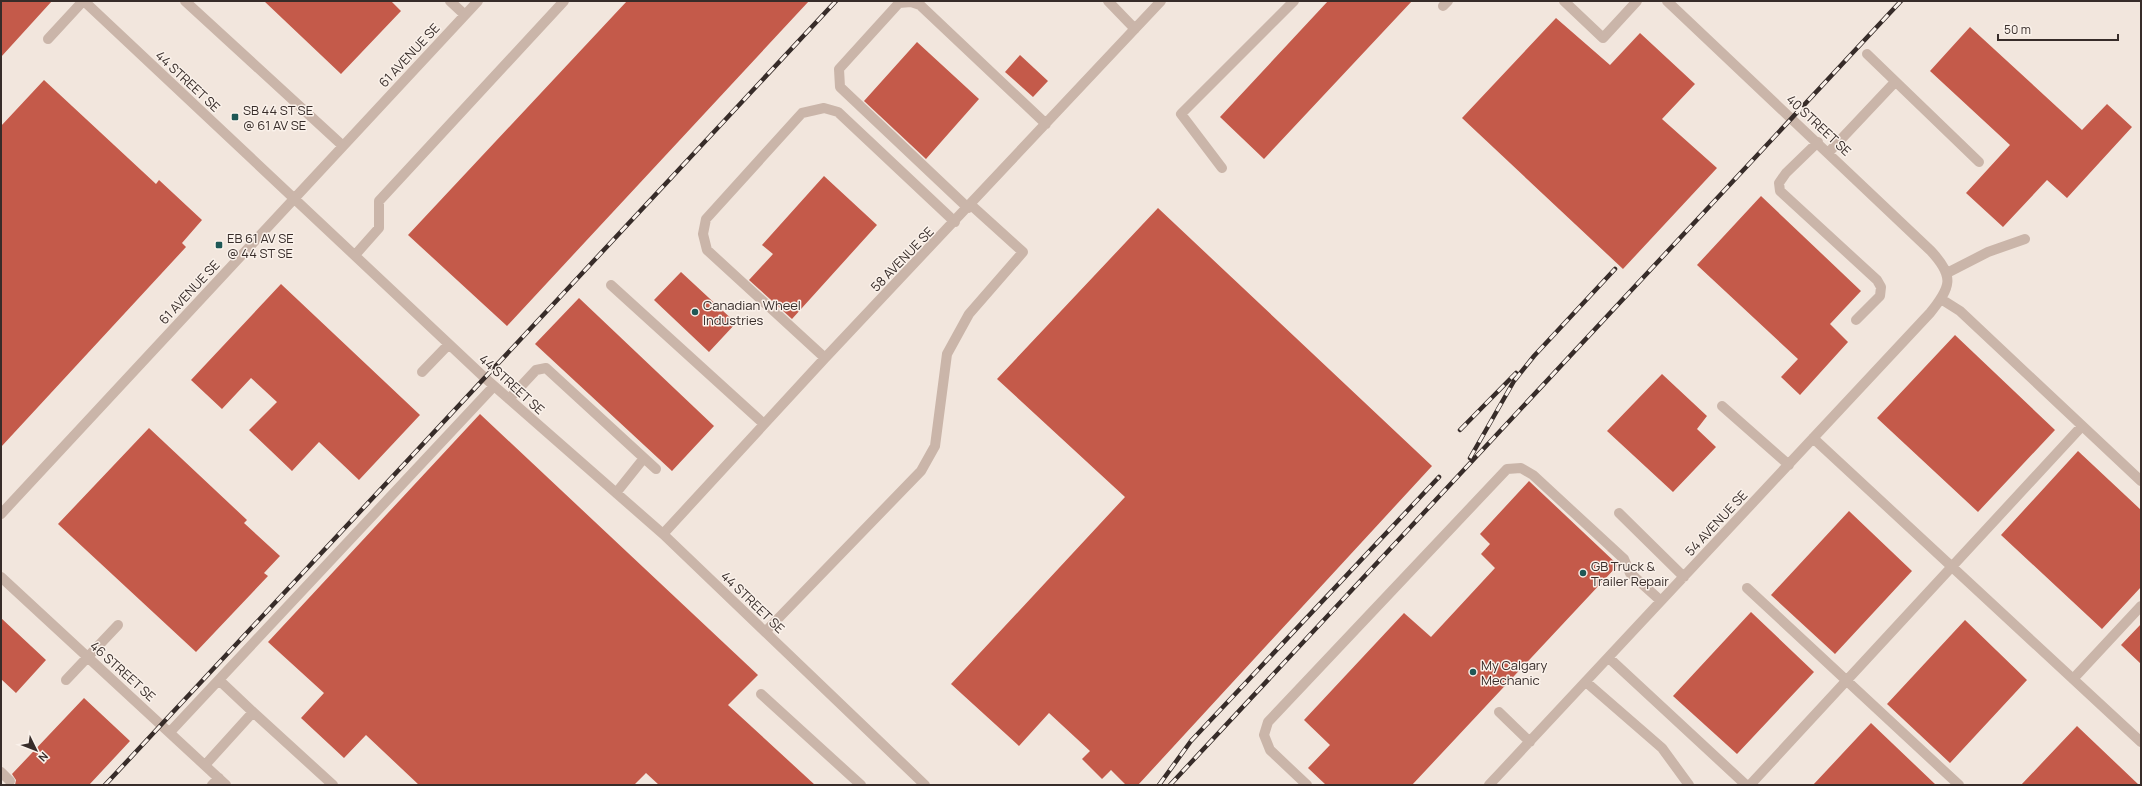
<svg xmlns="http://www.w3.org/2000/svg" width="2142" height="786" font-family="Manrope,sans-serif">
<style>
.building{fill:#c45a4a}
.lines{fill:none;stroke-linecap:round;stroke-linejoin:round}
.minor{stroke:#cab5a9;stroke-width:10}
.rail-casing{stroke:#372c29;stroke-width:4.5}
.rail{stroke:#faf1ea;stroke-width:3;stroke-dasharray:9;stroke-linecap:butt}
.poi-dot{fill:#1f5856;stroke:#faf1ea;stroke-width:1.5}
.labels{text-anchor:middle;stroke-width:3;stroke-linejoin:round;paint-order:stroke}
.street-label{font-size:13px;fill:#372c29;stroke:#faf1ea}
.poi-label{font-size:13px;fill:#372c29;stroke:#faf1ea;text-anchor:start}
</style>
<rect width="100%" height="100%" fill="#f2e6dd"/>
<path class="building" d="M1,1H52L1,57Z
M264,1H391L401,11L341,74Z
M627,1H809L507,326L408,235Z
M1328,1H1412L1264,159L1220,117Z
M1556,18L1610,65L1640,33L1695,84L1662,119L1717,168L1623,269L1462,118Z
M1970,27L2082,130L2107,104L2132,127L2067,198L2047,180L2003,227L1966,193L2010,145L1930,71Z
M917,42L979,99L926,159L864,101Z
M1020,55L1048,81L1033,97L1005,72Z
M44,80L156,184L159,180L202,220L182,243L186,247L1,447V126Z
M824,176L877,225L792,319L749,280L773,254L762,245Z
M1761,196L1861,291L1830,324L1848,342L1800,395L1781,377L1798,359L1697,265Z
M1158,208L1432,466L1138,785H1126L1111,770L1102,779L1082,759L1090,751L1049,713L1019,746L951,684L1125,497L997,379Z
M681,272L736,323L709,352L654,300Z
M281,284L420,415L359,480L319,442L292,471L249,430L277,402L251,378L222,409L191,380Z
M579,298L714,426L672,471L535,344Z
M1955,335L2055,430L1978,512L1877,418Z
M1662,374L1707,416L1697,429L1716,447L1673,492L1607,431Z
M480,414L758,675L728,705L815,785H659L646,773L634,785H419L366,735L344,758L301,718L324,693L268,642Z
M149,428L247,520L244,523L280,556L264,573L268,576L196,652L58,524Z
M2078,451L2141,510V587L2102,629L2001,535Z
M1529,481L1618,565L1412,785H1326L1308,768L1330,745L1304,720L1404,613L1431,637L1495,568L1481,554L1490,544L1480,534Z
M1849,511L1912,571L1835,654L1771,595Z
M1751,612L1814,672L1737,754L1673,696Z
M1,618L46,660L16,693L1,679Z
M1965,620L2027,680L1950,763L1887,704Z
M2141,624V664L2121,645Z
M84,698L130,741L89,785H15L16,780L12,774Z
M1871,723L1936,785H1813Z
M2077,726L2139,785H2021Z"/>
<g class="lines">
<path class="minor" d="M84,1L485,378L663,534L925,785
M185,1L343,146
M450,1L465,15
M1108,1L1135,29
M1564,1L1603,38L1637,1
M1443,6L1448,1
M48,39L83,1
M1867,54L1979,162
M1818,142L1786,173L1779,183L1780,191L1877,280L1881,287L1880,296L1856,320
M1829,152L1895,82
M1222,168L1181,114L1294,1
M968,208L840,87L839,69L899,3L911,2L920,5L1046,124
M355,255L379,228V201L564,1
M1947,273L1988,252L2025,239
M611,285L764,424
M1941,299L1960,311L2141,481
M825,358L707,250L703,234L706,219L802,113L824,108L838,112L955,222
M422,372L449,344
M509,399L536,370L546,368L656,469
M1722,406L1789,465
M1813,438L2141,742
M616,493L644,458
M1619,513L1684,577
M1,514L478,1
M663,534L825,358L1161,1
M1,577L226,785
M1747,588L1959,785
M765,632L921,471L935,446L947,354L969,314L1023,252L971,205
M1609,658L1746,785
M2073,679L2141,606
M66,680L118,625
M219,680L253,712
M1586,682L1662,748L1689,785
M761,694L861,785
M1499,712L1530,742
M170,732L494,386
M205,765L253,712L333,785
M1,772L10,781
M212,785L219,778
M1307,785L1270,750L1264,735L1268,722L1507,469L1521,468L1533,475L1624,559L1630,573L1661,601
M1489,785L1930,313C1951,287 1955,277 1931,251L1667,1
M1750,785L2082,426"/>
<g class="rail-casing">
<path id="rail" d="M1460,430L1516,373
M1470,458L1514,381L1534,356L1615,269
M105,785L836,1
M1159,785L1191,741L1439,477
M1170,785L1901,1"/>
</g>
<use href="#rail" class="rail"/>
</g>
<g class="poi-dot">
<rect x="231" y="113" width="8" height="8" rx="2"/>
<rect x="215" y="241" width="8" height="8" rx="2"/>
<circle cx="695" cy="312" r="4"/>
<circle cx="1583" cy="573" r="4"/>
<circle cx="1473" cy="672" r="4"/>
</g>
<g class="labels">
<g class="street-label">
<text transform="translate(409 55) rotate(-47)" y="5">61 AVENUE SE</text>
<text transform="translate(188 81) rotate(43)" y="5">44 STREET SE</text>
<text transform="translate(1819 125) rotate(43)" y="5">40 STREET SE</text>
<text transform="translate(902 259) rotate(-46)" y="5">58 AVENUE SE</text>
<text transform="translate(189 292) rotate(-47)" y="5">61 AVENUE SE</text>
<text transform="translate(512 384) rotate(42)" y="5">44 STREET SE</text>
<text transform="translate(1716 523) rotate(-47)" y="5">54 AVENUE SE</text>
<text transform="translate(753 602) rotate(44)" y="5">44 STREET SE</text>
<text transform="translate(123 671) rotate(42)" y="5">46 STREET SE</text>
</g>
<g class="poi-label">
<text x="243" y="115">SB 44 ST SE<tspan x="243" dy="15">@ 61 AV SE</tspan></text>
<text x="227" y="243">EB 61 AV SE<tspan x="227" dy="15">@ 44 ST SE</tspan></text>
<text x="703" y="310">Canadian Wheel<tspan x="703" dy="15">Industries</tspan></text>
<text x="1591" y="571">GB Truck &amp;<tspan x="1591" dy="15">Trailer Repair</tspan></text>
<text x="1481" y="670">My Calgary<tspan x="1481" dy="15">Mechanic</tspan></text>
</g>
</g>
<rect width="2142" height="786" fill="none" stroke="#372c29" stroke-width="4"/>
<g transform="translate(36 750) rotate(133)" stroke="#faf1ea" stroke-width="3" paint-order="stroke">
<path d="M0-3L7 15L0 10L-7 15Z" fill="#372c29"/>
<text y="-6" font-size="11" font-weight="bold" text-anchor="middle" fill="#372c29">N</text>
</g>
<path d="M1998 34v6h120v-6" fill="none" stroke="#372c29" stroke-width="2"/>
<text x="2004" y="34" font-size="12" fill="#372c29" stroke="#faf1ea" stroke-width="3" paint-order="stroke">50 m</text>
</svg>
